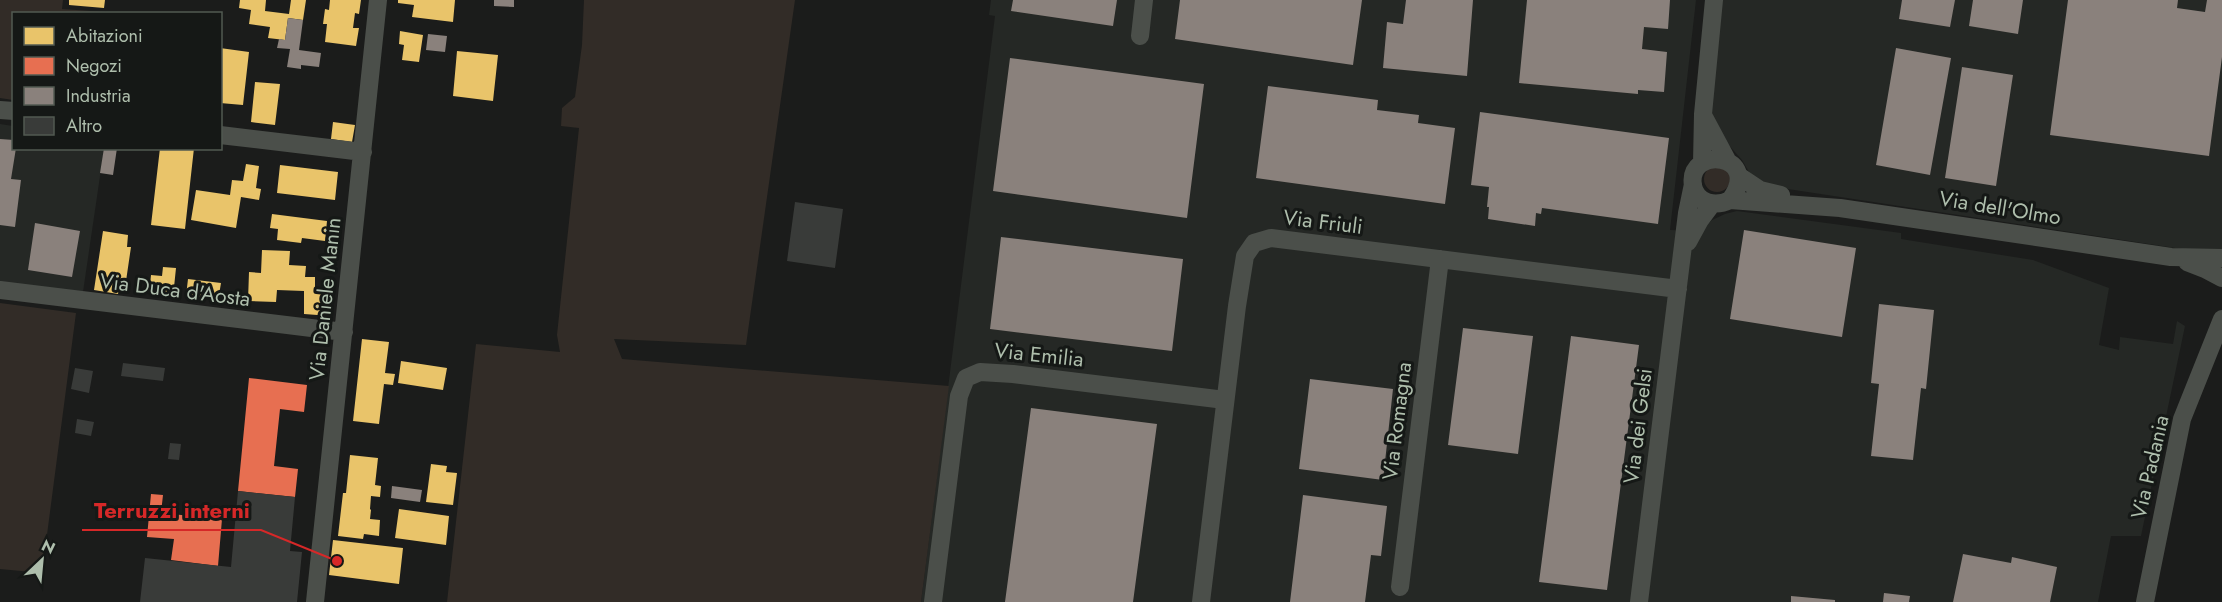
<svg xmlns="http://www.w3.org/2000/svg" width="2222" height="602" font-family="Jost,sans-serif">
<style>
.built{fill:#252825}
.green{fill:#322c27}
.homes{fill:#e9c46a}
.shops{fill:#e76f51}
.industry{fill:#8a817c}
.building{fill:#393b39}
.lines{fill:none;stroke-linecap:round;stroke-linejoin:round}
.minor{stroke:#4b4f4a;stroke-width:18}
.labels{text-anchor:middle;stroke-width:6;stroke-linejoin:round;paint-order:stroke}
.street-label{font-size:21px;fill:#aebeac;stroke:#151816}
.leader{fill:none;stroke:#d62828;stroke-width:2}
.callout-dot{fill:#d62828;stroke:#151816;stroke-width:2}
.callout-label{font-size:22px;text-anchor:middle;font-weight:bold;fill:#d62828;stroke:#151816;stroke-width:6;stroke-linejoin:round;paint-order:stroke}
</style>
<rect width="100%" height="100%" fill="#1b1c1b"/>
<path class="built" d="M991,0H1696L1670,230L1701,231L1712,220L1725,214L1737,211L1901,233V239L2033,260L2109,288L2099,345L2119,350L2120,337L2173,344L2177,321L2185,326L2141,536H2111L2098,602H921L995,16L989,15Z
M1720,0H2222V252L2208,253L1761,185L1753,179L1742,160L1718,133L1710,107Z
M0,124L13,126L14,148L104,149L83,292L0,283Z"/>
<path class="green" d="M0,0H63L62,9L120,13L14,14L13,100L0,98Z
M584,0H795L746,345L614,339L622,359L949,386L921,602H447L476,344L560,352L557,335L579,128L561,126L562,108L575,97L582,45Z
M1704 179a13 13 0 1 1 26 0a13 13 0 1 1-26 0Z
M0,303L76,313L42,573L0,569Z"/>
<path class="homes" d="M69,0H105L104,8L69,5Z
M240,0H266L265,11L289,14L291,0H306L303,20L288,18L285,40L268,38L270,27L249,24L251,10L239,8Z
M330,0H361L359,14L355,13L353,28H359L356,46L325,42L327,24H323L325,9L329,10Z
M398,0H455L453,22L412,17L414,5L398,3Z
M400,31L423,35L419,62L402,60L404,45L399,44Z
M220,48L249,52L243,105L220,103Z
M457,51L498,55L493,101L453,96Z
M255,82L280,84L275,125L251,122Z
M333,122L355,125L352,142L331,139Z
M160,148H194L185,229L151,225Z
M246,164L259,166L256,188L261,189L259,200L241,197L236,228L191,220L196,190L230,195L232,180L243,181Z
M280,165L338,172L335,200L277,193Z
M272,214L327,221L325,241L302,238L301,243L277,240L278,229L270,228Z
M103,231L128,235L127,247H131L126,281L120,280L118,294L94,290Z
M262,250L290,251L289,265L306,266L305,277H315V288L334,290L331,316L304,314V291L277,290L276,302L248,301L249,272L261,273Z
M163,267L176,268L173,297L149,295L151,275L162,276Z
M188,279L221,283L218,301L186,296Z
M362,339L389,342L385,373L395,374L393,385L384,384L379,424L353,421Z
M401,361L447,368L443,390L398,383Z
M350,455L378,458L375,485L381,486L380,497L371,496L370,509L371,510L370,519L380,520L379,536L364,534L363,539L338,536L343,493H346Z
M431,464L447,466L446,472L457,473L453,505L426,502Z
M399,509L449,516L446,545L395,538Z
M333,540L403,548L399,584L329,575Z"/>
<path class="shops" d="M249,378L307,385L304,412L280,409L274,466L298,469L295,497L238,491Z
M151,494L163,495L161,513L222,519L218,566L171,560L174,539L147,537Z"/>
<path class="industry" d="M494,0H514V7L494,6Z
M1013,0H1117L1113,26L1011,11Z
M1180,0H1362L1353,65L1175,39Z
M1406,0H1473L1467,76L1383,68L1387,22L1403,24Z
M1527,0H1670L1668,29L1644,27L1642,49L1667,52L1664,92L1638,90V94L1519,83Z
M1902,0H1955L1950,27L1899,19Z
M1973,0H2023L2018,34L1969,26Z
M2068,0H2178L2177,8L2205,12L2207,0H2222V57L2209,156L2050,135Z
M288,18L303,20L299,50L321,53L319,67L301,65V69L287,67L290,49L277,48L279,39L285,40Z
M428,34L447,36L445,52L426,50Z
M1896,48L1951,58L1930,175L1876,165Z
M1010,58L1204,84L1187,218L993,191Z
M1962,67L2013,75L1996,186L1945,178Z
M1268,86L1378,100L1377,110L1419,115L1418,123L1455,128L1445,204L1256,178Z
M1480,112L1669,138L1658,224L1542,208L1541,214L1536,213L1535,226L1488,219L1489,207H1487L1489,187L1471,185Z
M0,139L14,140V148H16L11,179L21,180L15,227L0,225Z
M104,148H117L113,175L100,173Z
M35,223L80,231L72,277L28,270Z
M1744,230L1856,248L1842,337L1730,319Z
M1001,237L1183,259L1172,351L990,329Z
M1879,304L1934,310L1926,389L1921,388L1913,460L1871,456L1879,384L1871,383Z
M1463,328L1533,336L1518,454L1448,445Z
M1571,336L1639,345L1607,590L1539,582Z
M1310,379L1393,389L1383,480L1299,469Z
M1031,408L1157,424L1133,602H1005Z
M392,486L422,490L420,502L391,498Z
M1303,495L1387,506L1381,556L1371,555L1365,602H1290Z
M1963,554L2011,563L2012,557L2057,567L2050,602H1953Z
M1884,593L1910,596L1909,602H1883Z
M1791,596L1835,600V602H1791Z"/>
<path class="building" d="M795,202L843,209L835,268L787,261Z
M123,363L165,368L163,381L121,376Z
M75,368L93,371L89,393L71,389Z
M77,419L94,422L91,436L75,433Z
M170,443L181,444L179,460L168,459Z
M238,491L295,497L290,551L302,552L297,602H140L145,558L231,567Z"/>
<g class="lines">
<path class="minor" d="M1140,36L1144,0
M0,110L14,111
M1704,117L1727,160
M220,135L363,152
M1702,163L1703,114L1714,0
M1739,176L1760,190L1781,195
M1730,200C1764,154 1686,144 1693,186C1697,204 1716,207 1730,200L1840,208L2171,257L2222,258
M1688,242L1700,220L1712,204
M2187,262L2205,269L2222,278
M0,290L344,332
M1400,587L1440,259
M315,602L378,0
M933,602L959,396L966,378L980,372L1013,374L1225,400
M1201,602L1237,306L1245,256L1254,243L1271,238L1678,289
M1639,602L1687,213L1693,184
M2145,602L2182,419L2222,319"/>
</g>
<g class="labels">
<g class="street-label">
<text transform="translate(2000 208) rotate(9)" y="7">Via dell'Olmo</text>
<text transform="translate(1323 222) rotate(7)" y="7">Via Friuli</text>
<text transform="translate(175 290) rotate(7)" y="7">Via Duca d'Aosta</text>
<text transform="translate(325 299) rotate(-84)" y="7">Via Daniele Manin</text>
<text transform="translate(1039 355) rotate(6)" y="7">Via Emilia</text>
<text transform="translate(1397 421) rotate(-83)" y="7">Via Romagna</text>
<text transform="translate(1638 426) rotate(-83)" y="7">Via dei Gelsi</text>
<text transform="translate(2150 467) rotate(-77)" y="7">Via Padania</text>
</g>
</g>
<path class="leader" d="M337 561L261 530H82"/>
<circle class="callout-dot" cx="337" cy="561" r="6"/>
<g class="callout-label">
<text x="172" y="518">Terruzzi interni</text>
</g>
<rect x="12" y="12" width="210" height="138" fill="#151816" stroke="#525a52" stroke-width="1.5"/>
<rect x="24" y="27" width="30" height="18" fill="#e9c46a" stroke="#525a52" stroke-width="1.5"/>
<text x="66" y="42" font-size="18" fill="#aebeac">Abitazioni</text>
<rect x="24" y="57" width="30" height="18" fill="#e76f51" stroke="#525a52" stroke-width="1.5"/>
<text x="66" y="72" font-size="18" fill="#aebeac">Negozi</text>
<rect x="24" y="87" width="30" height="18" fill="#8a817c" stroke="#525a52" stroke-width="1.5"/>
<text x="66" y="102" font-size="18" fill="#aebeac">Industria</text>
<rect x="24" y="117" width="30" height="18" fill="#393b39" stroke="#525a52" stroke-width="1.5"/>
<text x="66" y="132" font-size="18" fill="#aebeac">Altro</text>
<g transform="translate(42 560) rotate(26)" stroke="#151816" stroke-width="4.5" paint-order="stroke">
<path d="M0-4.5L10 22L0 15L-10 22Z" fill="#aebeac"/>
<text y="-9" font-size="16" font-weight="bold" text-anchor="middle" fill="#aebeac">N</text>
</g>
</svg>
